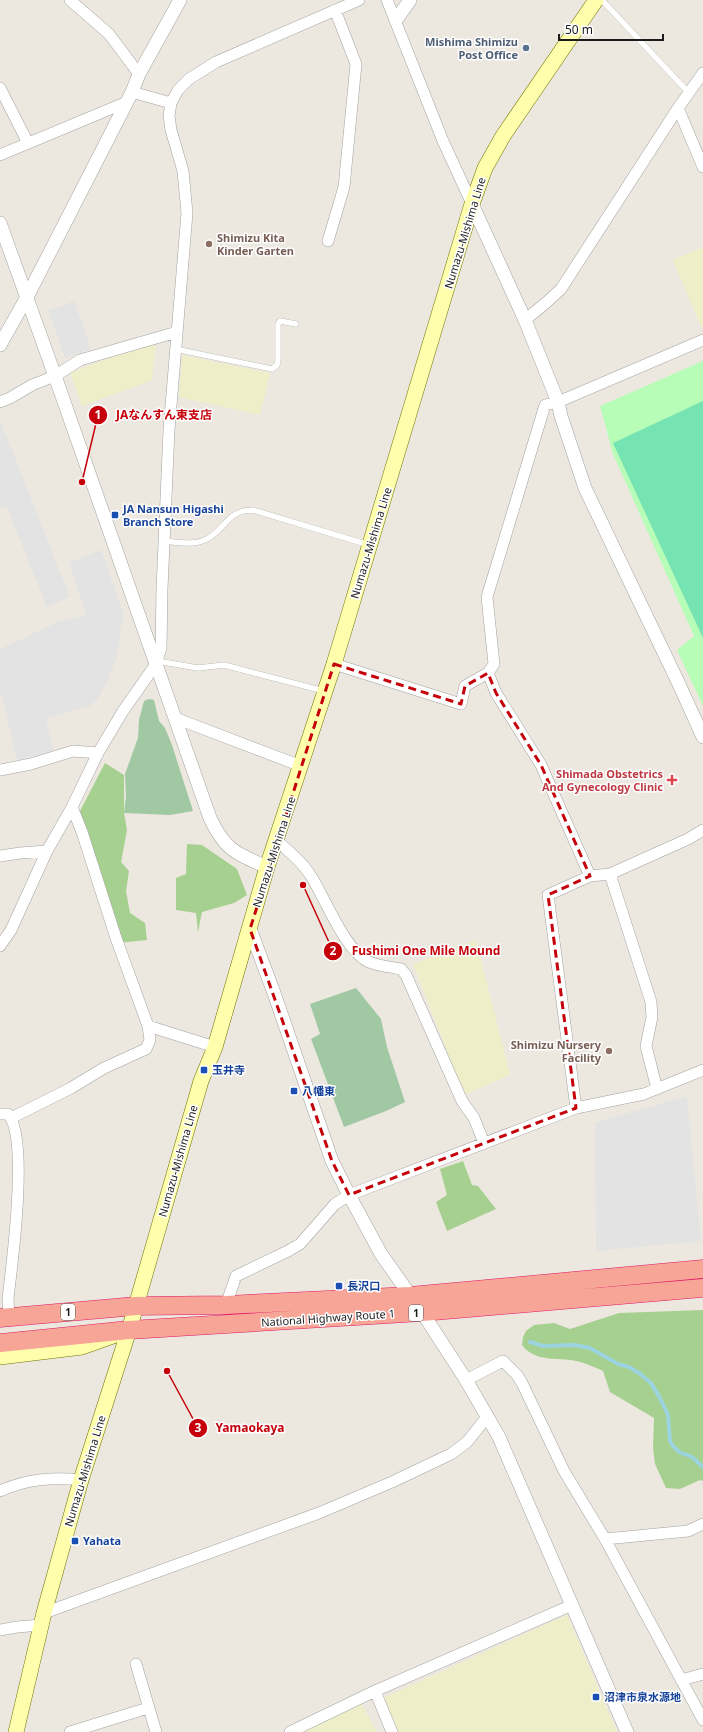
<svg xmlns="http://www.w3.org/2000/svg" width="703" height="1732" font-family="'Noto Sans','Noto Sans JP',sans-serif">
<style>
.farmland{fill:#eeeec8}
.forest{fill:#a6d090}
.cemetery{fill:#9fc8a3}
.park{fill:#b7fdb8}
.pitch{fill:#76e3b3}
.parking{fill:#e3e3e3}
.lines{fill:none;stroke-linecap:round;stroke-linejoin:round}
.stream{stroke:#9bd3df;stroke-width:4}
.service-casing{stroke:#a2a2a2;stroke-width:6}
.minor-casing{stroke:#a2a2a2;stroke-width:12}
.tertiary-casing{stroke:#a2a2a2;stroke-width:14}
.secondary-casing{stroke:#6d7300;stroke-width:16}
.trunk-casing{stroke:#e01767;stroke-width:19}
.service{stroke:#fff;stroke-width:5.5}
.minor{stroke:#fff;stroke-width:11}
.tertiary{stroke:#fff;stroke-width:13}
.secondary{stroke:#fefead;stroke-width:15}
.trunk{stroke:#f6a596;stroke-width:18}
.marked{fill:none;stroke:#c5000a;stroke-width:3;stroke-dasharray:8 5;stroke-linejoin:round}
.service-dot{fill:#5c6f8a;stroke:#fff;stroke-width:1.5}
.education-dot{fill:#8d6e63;stroke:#fff;stroke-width:1.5}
.transit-dot{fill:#1a4fb4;stroke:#fff;stroke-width:1.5}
.health-dot{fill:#e0444e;stroke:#fff;stroke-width:1.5}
.labels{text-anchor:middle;stroke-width:3;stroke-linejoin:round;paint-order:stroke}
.shield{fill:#fff;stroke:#5f5f5f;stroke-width:1}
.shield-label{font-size:10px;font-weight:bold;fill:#1b1b1b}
.service-label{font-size:11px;font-weight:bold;fill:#4e5e75;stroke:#fff;text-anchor:end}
.street-label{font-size:11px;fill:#1b1b1b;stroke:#fff}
.education-label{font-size:11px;font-weight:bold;fill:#785e54;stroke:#fff;text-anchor:start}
.transit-label{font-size:11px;font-weight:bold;fill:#164399;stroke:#fff;text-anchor:start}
.health-label{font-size:11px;font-weight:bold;fill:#be3a42;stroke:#fff;text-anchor:end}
.leader{fill:none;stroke:#c5000a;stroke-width:1.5}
.callout-dot{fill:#c5000a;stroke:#fff;stroke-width:1.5}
.mark-label{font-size:12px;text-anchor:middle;font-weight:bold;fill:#fff}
.callout-label{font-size:12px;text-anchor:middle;font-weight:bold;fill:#c5000a;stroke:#fff;stroke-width:3;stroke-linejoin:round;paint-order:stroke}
</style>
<rect width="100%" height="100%" fill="#ede8df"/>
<path class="farmland" d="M703,247V326L701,327L673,260Z
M156,344L152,380L82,406L70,373L112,357Z
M182,355L270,373L260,415L179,397Z
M476,940L510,1075L464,1095L413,964Z
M567,1615L617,1732H398L383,1698Z
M361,1703L377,1732H296Z"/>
<path class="forest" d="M105,763L124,775V813L127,830L121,862L129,871L126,891L130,913L145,923L147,940L118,943L89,835L80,811Z
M187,844L202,845L237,869L247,895L234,903L202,912L198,932L196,913L176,910V878L186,874Z
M463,1161L472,1185L478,1186L496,1209L447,1231L436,1202L447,1195L440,1169Z
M703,1310V1481L700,1480L680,1489L666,1488L655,1464L653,1448L654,1418L610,1392L603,1371C596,1368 588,1364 580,1362C561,1356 536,1364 522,1345L523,1337L526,1331L534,1325L554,1323L570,1329L619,1313Z"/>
<path class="cemetery" d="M149,699L154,700L159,721L165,728L172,745L193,811L170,815L124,813L126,796L125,774L138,738L139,720L144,701Z
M356,988L381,1019L387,1047L405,1102L386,1111L344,1127L311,1039L320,1034L310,1004Z"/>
<path class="park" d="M703,361V706L677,650L694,636L613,454L600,406Z"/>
<path class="pitch" d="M703,401V638L613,443Z"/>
<path class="parking" d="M74,301L91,349L65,358L48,311Z
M0,420L70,597L47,607L7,507L0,508Z
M101,550L123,613L117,657L106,684L98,699L90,706L46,718L54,751L17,760L2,697H0V649L58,622L86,615L69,563Z
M687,1096L701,1241L596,1251L595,1123Z"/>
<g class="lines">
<path class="stream" d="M530,1342L543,1346L574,1345L590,1348L618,1364L629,1367L639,1373L651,1383L660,1398L668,1415L670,1441L673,1446L679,1452L692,1457L703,1467"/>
<g class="service-casing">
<path id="service" d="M602,0L689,93
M175,349L272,369L277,365L278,360V324L280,321L296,324
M164,541C178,542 193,546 207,539C226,529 227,510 253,510L369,545
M157,661L198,668L224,665L324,691"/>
</g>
<g class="minor-casing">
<path id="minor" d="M70,0L109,34L139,74
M387,0L443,141L472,204
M0,88L28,143
M132,92L171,103
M678,108L703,167
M0,155L127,102
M328,241L344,187L356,64L335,10
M525,320L548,301L561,289L678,108L703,73
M0,402L10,398L32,385L55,376L80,360L177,332
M334,664L461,704L465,686L488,673
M175,718L301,766
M0,770L31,764L73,751L98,753
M277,841C289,851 302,862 311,876C325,898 345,951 369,962C378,966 391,967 401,969L406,975L462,1101L474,1118L484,1143
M0,856L20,853L47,851
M610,874L651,1002L652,1017L646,1046L657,1089
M590,876L541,765L496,693L488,673L494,664L487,597L545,405L558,402L703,340
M0,946L11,930L47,851L72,807L98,753L123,711L156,664L161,648L162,589L169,430L187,213L183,171L171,130L169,116L171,103L178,90L189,79L216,62L359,0
M148,1026L215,1047
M576,1108L548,895L590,876L610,874L688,839L703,830
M0,1114H8C29,1137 12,1265 8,1298L9,1318
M11,1118L71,1088L104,1068L146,1049L150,1040L148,1026L116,938L82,832L72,807
M226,1305L236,1276L288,1251L300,1244L335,1204L349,1195L576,1108L644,1094L703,1070
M466,1380L503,1361L517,1375L522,1383L564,1471L605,1539L703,1720
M0,1491C27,1479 52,1477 81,1480
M605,1539L688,1531L703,1524
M44,1613L319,1513L392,1482L451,1454L467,1442L487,1417
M0,1630L17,1627L41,1625
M136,1664L156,1732
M681,1680L703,1674
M375,1691L392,1732
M70,1732L148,1708
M290,1732L375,1691L572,1605"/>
</g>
<g class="tertiary-casing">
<path id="tertiary" d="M396,20L410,0
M472,204L525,320L558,402L561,416L585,488L678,682L703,737
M0,223L55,376L210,818C225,850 235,853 267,867
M0,345L27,297L132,92L139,74L180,0
M250,929L274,993L332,1161L349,1195L381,1254L422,1312L466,1380L499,1437L627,1732"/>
</g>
<g class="secondary-casing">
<path id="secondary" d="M0,1357L82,1347L113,1336
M16,1732L44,1613L81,1480L129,1330L201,1081L215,1047L267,867L334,664L472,204L485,168L503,136L596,0"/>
</g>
<g class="trunk-casing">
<path id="trunk" d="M0,1318L136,1306L226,1305L410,1296L703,1269
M0,1343L129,1330L422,1312L703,1288"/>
</g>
<use href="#service" class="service"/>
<use href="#minor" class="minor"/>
<use href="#tertiary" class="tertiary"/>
<use href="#secondary" class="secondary"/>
<use href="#trunk" class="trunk"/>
</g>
<path class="marked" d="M334,664L461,704L465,686L488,673L496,693L541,765L590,876L548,895L576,1108L349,1195L332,1161L250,929Z"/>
<circle class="service-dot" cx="526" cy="48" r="4"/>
<g class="education-dot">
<circle cx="209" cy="244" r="4"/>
<circle cx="609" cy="1051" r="4"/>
</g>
<g class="transit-dot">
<rect x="111" y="511" width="8" height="8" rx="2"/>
<rect x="200" y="1066" width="8" height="8" rx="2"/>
<rect x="290" y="1087" width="8" height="8" rx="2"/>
<rect x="335" y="1282" width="8" height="8" rx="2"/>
<rect x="71" y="1537" width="8" height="8" rx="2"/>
<rect x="592" y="1693" width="8" height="8" rx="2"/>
</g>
<path class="health-dot" d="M670 774h4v4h4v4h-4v4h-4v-4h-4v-4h4z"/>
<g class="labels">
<g class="shield">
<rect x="61" y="1304" width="14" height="16" rx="3"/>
<rect x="409" y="1305" width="14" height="16" rx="3"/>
</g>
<g class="shield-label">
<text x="68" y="1316">1</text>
<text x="416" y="1317">1</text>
</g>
<g class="service-label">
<text x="518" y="46">Mishima Shimizu<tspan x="518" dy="13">Post Office</tspan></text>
</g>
<g class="street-label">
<text transform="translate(465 233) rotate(-73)" y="4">Numazu-Mishima Line</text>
<text transform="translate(371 543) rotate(-73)" y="4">Numazu-Mishima Line</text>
<text transform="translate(274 852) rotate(-72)" y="4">Numazu-Mishima Line</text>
<text transform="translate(178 1161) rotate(-74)" y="4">Numazu-Mishima Line</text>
<text transform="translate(328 1318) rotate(-4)" y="4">National Highway Route 1</text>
<text transform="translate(85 1471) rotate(-73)" y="4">Numazu-Mishima Line</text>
</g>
<g class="education-label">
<text x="217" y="242">Shimizu Kita<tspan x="217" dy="13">Kinder Garten</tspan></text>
<text x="601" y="1049" text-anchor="end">Shimizu Nursery<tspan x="601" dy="13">Facility</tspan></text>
</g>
<g class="transit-label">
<text x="123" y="513">JA Nansun Higashi<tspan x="123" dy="13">Branch Store</tspan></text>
<text x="212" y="1074">玉井寺</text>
<text x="302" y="1095">八幡東</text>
<text x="347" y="1290">長沢口</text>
<text x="83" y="1545">Yahata</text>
<text x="604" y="1701">沼津市泉水源地</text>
</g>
<g class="health-label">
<text x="663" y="778">Shimada Obstetrics<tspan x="663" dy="13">And Gynecology Clinic</tspan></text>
</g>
</g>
<path class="leader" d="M82 482L98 415M303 885L333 951M167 1371L198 1428"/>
<g class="callout-dot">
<circle cx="82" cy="482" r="4"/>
<circle cx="303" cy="885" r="4"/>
<circle cx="167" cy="1371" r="4"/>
<circle cx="98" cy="415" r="10"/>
<circle cx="333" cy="951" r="10"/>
<circle cx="198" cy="1428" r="10"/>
</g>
<g class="mark-label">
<text x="98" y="419">1</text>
<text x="333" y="955">2</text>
<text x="198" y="1432">3</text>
</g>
<g class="callout-label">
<text x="164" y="419">JAなんすん東支店</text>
<text x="426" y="955">Fushimi One Mile Mound</text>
<text x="250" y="1432">Yamaokaya</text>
</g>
<path d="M559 34v6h104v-6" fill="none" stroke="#1b1b1b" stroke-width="2"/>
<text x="565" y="34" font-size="12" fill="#1b1b1b" stroke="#ffffff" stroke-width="3" paint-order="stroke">50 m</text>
</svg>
